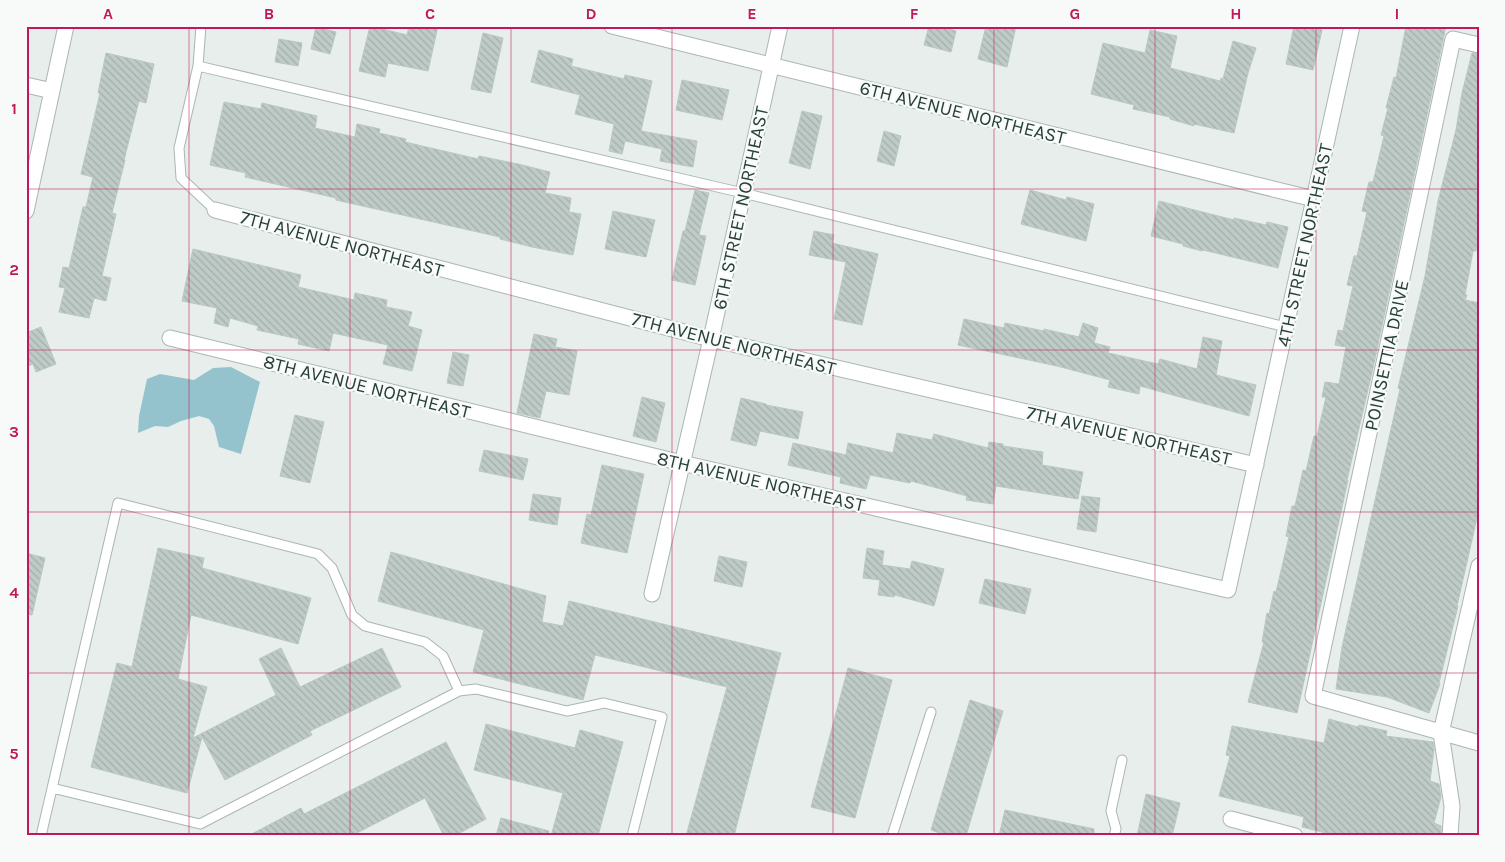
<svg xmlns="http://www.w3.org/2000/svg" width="1505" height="862" font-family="Karla,sans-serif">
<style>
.water{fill:#94c3cd}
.building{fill:url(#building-back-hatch);stroke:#b9c7c2}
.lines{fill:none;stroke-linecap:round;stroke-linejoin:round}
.service-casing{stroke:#aab6b2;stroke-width:11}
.minor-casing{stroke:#aab6b2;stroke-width:17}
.service{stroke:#fff;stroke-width:9}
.minor{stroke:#fff;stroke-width:15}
.grid{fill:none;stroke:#c2185b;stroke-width:1;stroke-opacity:0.55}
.labels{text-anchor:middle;stroke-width:4.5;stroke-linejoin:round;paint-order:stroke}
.street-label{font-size:19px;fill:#273f39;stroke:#f7faf9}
.neatline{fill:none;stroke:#c2185b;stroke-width:2}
.grid-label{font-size:16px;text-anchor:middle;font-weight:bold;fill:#c2185b}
</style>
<defs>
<pattern id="building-back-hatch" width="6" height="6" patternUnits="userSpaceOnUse" patternTransform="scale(1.25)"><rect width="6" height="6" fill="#bfcbc7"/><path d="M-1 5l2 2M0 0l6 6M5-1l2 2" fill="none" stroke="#a4afac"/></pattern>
</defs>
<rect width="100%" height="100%" fill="#e7eeeb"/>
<path class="water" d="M231,367L260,382L241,454L219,447L214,426L209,419L199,416L181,421L168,427L155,426L138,433L139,416L147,379L160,374L194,380L213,368Z"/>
<path class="building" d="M370,26L407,35L409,26H438L428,71L388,63L385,77L359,71Z
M929,26H938L956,31L951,52L924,45Z
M986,26H1016L1007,67L978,59Z
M1294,26H1306L1322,30L1313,70L1286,64Z
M1406,26H1446L1373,368L1347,480H1348L1297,713L1248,702L1264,642H1262L1267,613L1269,614L1274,591L1276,592L1289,537L1286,536L1292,506H1295L1303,470L1306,471L1314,436H1317L1326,397H1322L1325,382L1339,384L1346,347L1335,345L1338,330L1343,331L1353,286L1347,285L1354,256H1357L1367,212L1362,211L1369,182H1373L1384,136L1381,135L1388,108H1386L1394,77L1396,78Z
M316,27L336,32L330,54L311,49Z
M1150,30L1177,36L1170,68L1220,81L1221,78L1223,79L1233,41L1256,48L1248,73L1234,133L1194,124V126L1170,119V117L1133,109L1134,105L1091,94L1103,43L1145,53Z
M483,33L503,38L491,93L471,89Z
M279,39L302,43L298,66L275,62Z
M539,50L573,59L571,66L624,79L625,75L652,81L641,131L697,141L693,167L660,161L662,149L625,141L622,154L609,151L614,124L575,114L580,95L531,82Z
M106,53L154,64L146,103L139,101L124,160H125L112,213L116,214L102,276L111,278L106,301L94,298L89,318L59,312L65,288L59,287L63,267L69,268L83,207H86L93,177L81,174L100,93H98Z
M1472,53L1479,54V237L1476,251H1473L1465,295H1467L1465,300L1479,303V509L1457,606H1458L1439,683L1440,684L1429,713L1387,697L1336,689L1342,647L1400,389L1398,388L1425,276L1438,201L1456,130L1462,93Z
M682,80L729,90L722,120L676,110Z
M224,102L261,109L262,103L317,116L315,128L355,137L357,124L380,129L379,133L406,139L405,142L478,159L479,156L518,164L550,172L545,193L571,198L569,212L581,214L573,255L532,247L500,239V237L336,200V198L245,177L246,173L210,165Z
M802,111L822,116L810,169L789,163Z
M884,131L901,136L894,166L877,161Z
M695,190L709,193L699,235L706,236L695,285L672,280L683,231H685Z
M1030,190L1066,200L1067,197L1094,204L1086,241L1021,224Z
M1159,201L1234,220V218L1266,225L1267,222L1288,227L1278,268L1203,250L1202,251L1183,246V244L1151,236Z
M613,211L655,220L646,257L605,249Z
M814,231L834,235L832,243L878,254L862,325L834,319L846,262L809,255Z
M193,249L301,275L298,287L354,300L355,293L387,300L386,307L412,312L408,326L422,330L412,371L383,364L388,345L333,333L329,351L298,344L299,339L257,330L258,326L230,318L228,327L214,323L217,308L182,301Z
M964,319L1004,328L1005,323L1044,331V329L1079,337L1083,323L1098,328L1094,343L1110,347L1108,353L1158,364L1160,359L1197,369L1203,337L1222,341L1216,375L1256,385L1249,416L1140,386L1139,394L1108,387L1110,380L1057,366L958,345Z
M41,327L56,364L36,372L33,364L26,367V333Z
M534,334L557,339L555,347L577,351L569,395L546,391L540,418L517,413Z
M453,352L469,355L463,386L447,383Z
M642,397L665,403L656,442L633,436Z
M741,398L766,404V405L803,412L798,439L760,431L756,446L731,440Z
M295,415L324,422L310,483L280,476Z
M897,433L932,440L934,434L988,448L989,442L1003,444V446L1043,452L1042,465L1083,472L1078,499L996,486L993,504L966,500L967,496L911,481L910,483L870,475L866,489L840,483L841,477L788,465L793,443L846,455L848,443L893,453Z
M484,450L528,459L523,480L479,471Z
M602,465L644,474L627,553L581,543L587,514L591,515Z
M533,494L561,498L557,525L529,520Z
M1082,496L1100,498L1096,532L1077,529Z
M158,548L204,558L202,568L311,598L298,644L191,615L178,679L207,687L193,738L276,695L259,659L281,648L300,687L382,648L401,687L310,731L312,735L225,780L202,737L187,793L91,767L117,663L132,667Z
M867,548L884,551L882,565L910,569L912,561L944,569L934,606L895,595L894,597L878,595L880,580L863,578Z
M391,552L546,596L542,622L563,626L569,601L781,653L734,836H686L727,687L595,655L583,700L473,672L484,630L378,601Z
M26,553L45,558L32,615L26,614Z
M719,556L747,562L742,587L714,581Z
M985,579L1031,589L1025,614L979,603Z
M848,668L892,680L855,818L811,807Z
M970,700L1003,711L966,836H948L931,830Z
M1329,719L1358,727L1359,725L1387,731L1386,736L1433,742L1434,749L1430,781L1439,784L1441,797L1434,823L1441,826V836H1344L1326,833L1302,827L1304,817L1219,796L1230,756L1226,755L1232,726L1324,743Z
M486,724L575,748L580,730L623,742L598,836H551L563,793L474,770Z
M446,742L486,819L454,836H444L425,798L351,836H248L301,808L304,814Z
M1146,794L1180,803L1172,836H1137Z
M1005,810L1094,829V836H999Z
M501,818L549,831L548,836H496Z"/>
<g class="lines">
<g class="service-casing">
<path id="service" d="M198,66L201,26
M215,210L181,178L179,148L198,66L743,193L1286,327
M459,691L476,689L567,711L604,703L662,717L632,836
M41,836L118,503L318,554L332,568L352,615L365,626L425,642L443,656L459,691L200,824L52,788
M892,836L931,712
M1114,836L1116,829L1111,811L1122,760"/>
</g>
<g class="minor-casing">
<path id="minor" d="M612,26L1314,199
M1479,45L1453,39L1313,696L1479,743
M26,85L52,91
M215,210L711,339L1256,465
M26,211L66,26
M170,338L682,463L1228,590L1352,26
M652,594L711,339L780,26
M1231,819L1295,836
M1450,836L1452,806L1441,733L1479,566"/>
</g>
<use href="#service" class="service"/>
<use href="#minor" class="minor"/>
</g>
<path class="grid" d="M189,26V836M350,26V836M511,26V836M672,26V836M833,26V836M994,26V836M1155,26V836M1316,26V836M26,189H1479M26,350H1479M26,512H1479M26,673H1479"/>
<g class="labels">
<g class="street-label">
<text transform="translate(963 112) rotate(14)" y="7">6TH AVENUE NORTHEAST</text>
<text transform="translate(740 208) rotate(-78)" y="7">6TH STREET NORTHEAST</text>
<text transform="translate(342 243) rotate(15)" y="7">7TH AVENUE NORTHEAST</text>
<text transform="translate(1304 245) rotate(-78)" y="7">4TH STREET NORTHEAST</text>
<text transform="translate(734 343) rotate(14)" y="7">7TH AVENUE NORTHEAST</text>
<text transform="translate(1386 355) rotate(-78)" y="7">POINSETTIA DRIVE</text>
<text transform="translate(367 386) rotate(14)" y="7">8TH AVENUE NORTHEAST</text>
<text transform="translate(1129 435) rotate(13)" y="7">7TH AVENUE NORTHEAST</text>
<text transform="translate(761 481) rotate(13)" y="7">8TH AVENUE NORTHEAST</text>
</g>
</g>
<rect width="1505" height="862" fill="none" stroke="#f7faf9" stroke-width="55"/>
<rect x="28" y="28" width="1450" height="806" class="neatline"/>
<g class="grid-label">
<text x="108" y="19">A</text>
<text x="269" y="19">B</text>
<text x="430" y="19">C</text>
<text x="591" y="19">D</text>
<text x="752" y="19">E</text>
<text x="914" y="19">F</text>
<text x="1075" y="19">G</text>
<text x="1236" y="19">H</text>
<text x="1397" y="19">I</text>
<text x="14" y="114">1</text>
<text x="14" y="275">2</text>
<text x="14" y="437">3</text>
<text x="14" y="598">4</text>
<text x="14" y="759">5</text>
</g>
</svg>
